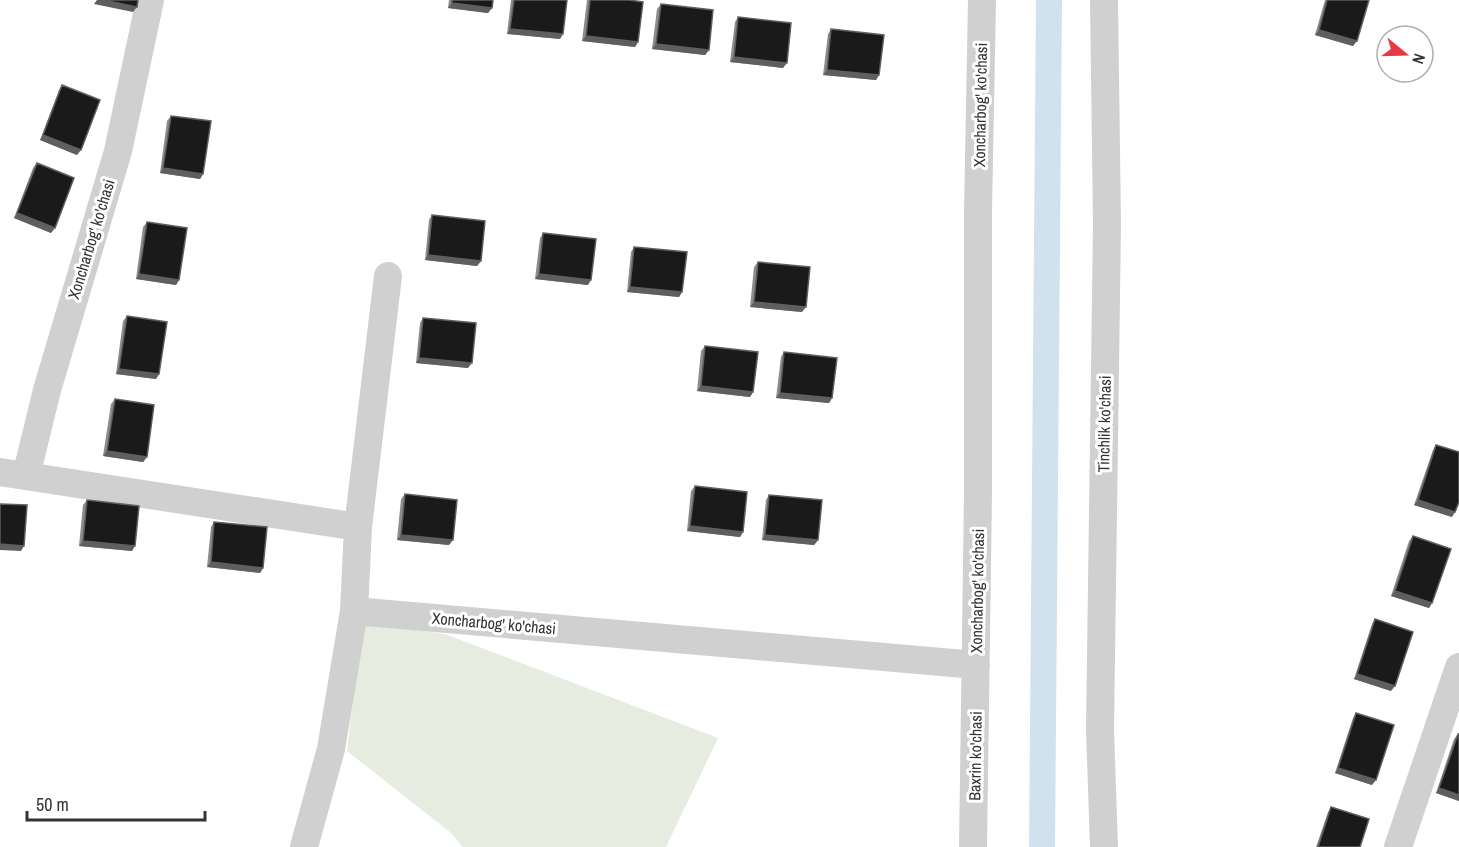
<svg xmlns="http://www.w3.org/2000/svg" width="1459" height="847" font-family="'Archivo Narrow',sans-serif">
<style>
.green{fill:#e6ecdf}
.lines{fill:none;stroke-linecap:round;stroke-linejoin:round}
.canal{stroke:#cfe2ee;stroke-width:26}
.minor{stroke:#d0d0d0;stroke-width:28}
.wall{fill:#8c8c8c}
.shaded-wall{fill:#5f5f5f}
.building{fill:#1a1a1a;stroke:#5f5f5f;stroke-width:1.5}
.labels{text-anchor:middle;stroke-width:6;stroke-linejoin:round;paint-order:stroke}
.street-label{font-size:16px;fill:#333;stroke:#fff}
</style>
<rect width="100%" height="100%" fill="#fff"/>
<path class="green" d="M362,623L445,634L718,738L666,847H463L450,832L347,751Z"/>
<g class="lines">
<path class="canal" d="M1042,847L1049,0"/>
<path class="minor" d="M0,472L358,527
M26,476L47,390L118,151L150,0
M354,611L976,665
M304,847L331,749L354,611L358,527L388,276
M973,847L978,493V212L982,0
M1104,847L1100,729L1107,224L1104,0
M1398,847L1459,667"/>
</g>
<path class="wall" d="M449,0H493L492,8L488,13L448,8Z
M511,0H567L560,39L507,34Z
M587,0H629L638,42L635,47L582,41Z
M1325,0H1369L1353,46L1315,35Z
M661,4L709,50L705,55L652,49L657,9Z
M738,17L783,68L730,62L735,22Z
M831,29L879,75L876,80L823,75L828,34Z
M62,85L77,155L40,140L59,90Z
M171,116L203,174L200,179L160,173L167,121Z
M37,163L51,233L14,218L33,168Z
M432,215L481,261L477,266L425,260L429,220Z
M147,222L179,280L176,285L136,279L143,227Z
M543,233L588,285L535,279L540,238Z
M634,247L682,292L679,297L627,292L631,252Z
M758,262L802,312L750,307L754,267Z
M127,316L159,374L156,379L116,374L123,321Z
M423,318L468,368L416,363L420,323Z
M705,346L753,392L750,397L697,391L701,351Z
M784,352L832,398L829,403L776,398L781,357Z
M115,399L147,457L143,462L103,456L111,404Z
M1436,445L1452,517L1414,505L1433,450Z
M695,486L743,532L740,537L687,531L691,491Z
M405,494L449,545L397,540L401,499Z
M769,495L818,540L814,545L762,540L766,500Z
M87,500L132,551L79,546L83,505Z
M214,522L263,568L260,573L207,567L211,527Z
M1413,536L1432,603L1429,608L1391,596L1409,541Z
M1375,619L1391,691L1354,679L1372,624Z
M1356,713L1372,785L1335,773L1353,718Z
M1458,734L1459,801L1436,793L1454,739Z
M1331,807L1360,847H1316L1328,812Z"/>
<path class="shaded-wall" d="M97,0H103L137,7L133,12L94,4Z
M452,3L492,8L488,13L448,8Z
M510,29L563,34L560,39L507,34Z
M1319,30L1357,41L1353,46L1315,35Z
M586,36L638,42L635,47L582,41Z
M656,44L709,50L705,55L652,49Z
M734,57L787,63L783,68L730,62Z
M827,70L879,75L876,80L823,75Z
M43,135L81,150L77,155L40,140Z
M163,168L203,174L200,179L160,173Z
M17,213L55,228L51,233L14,218Z
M428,255L481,261L477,266L425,260Z
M139,274L179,280L176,285L136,279Z
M539,274L591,280L588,285L535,279Z
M630,287L682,292L679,297L627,292Z
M754,302L806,307L802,312L750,307Z
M419,358L472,363L468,368L416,363Z
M119,369L159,374L156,379L116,374Z
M701,386L753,392L750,397L697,391Z
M780,393L832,398L829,403L776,398Z
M107,451L147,457L143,462L103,456Z
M1418,500L1455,512L1452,517L1414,505Z
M690,526L743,532L740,537L687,531Z
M401,535L453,540L449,545L397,540Z
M765,535L818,540L814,545L762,540Z
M83,541L135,546L132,551L79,546Z
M0,544L24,546L21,551L0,550Z
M211,562L263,568L260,573L207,567Z
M1395,591L1432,603L1429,608L1391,596Z
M1357,674L1395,686L1391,691L1354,679Z
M1338,768L1376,780L1372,785L1335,773Z
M1439,788L1459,795V801L1436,793Z"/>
<path class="building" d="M103,0H138L137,7Z
M452,0H493L492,8L452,3Z
M514,0H567L563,34L510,29Z
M590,0H629L643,2L638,42L586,36Z
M1327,0H1369L1357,41L1319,30Z
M661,4L713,10L709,50L656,44Z
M738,17L791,23L787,63L734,57Z
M831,29L884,35L879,75L827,70Z
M62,85L100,100L81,150L43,135Z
M171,116L211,121L203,174L163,168Z
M37,163L74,178L55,228L17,213Z
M432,215L485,221L481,261L428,255Z
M147,222L187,228L179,280L139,274Z
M543,233L596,239L591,280L539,274Z
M634,247L687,252L682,292L630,287Z
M758,262L810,267L806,307L754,302Z
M127,316L167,322L159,374L119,369Z
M423,318L476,323L472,363L419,358Z
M705,346L758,352L753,392L701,386Z
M784,352L837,358L832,398L780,393Z
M115,399L154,405L147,457L107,451Z
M1436,445L1459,452V502L1455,512L1418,500Z
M695,486L747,492L743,532L690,526Z
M405,494L457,500L453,540L401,535Z
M769,495L822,500L818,540L765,535Z
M87,500L139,506L135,546L83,541Z
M0,504L27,505L24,546L0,544Z
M214,522L267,527L263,568L211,562Z
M1413,536L1451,549L1432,603L1395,591Z
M1375,619L1413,632L1395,686L1357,674Z
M1356,713L1394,725L1376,780L1338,768Z
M1458,734H1459V795L1439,788Z
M1331,807L1369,819L1360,847H1318Z"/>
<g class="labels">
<g class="street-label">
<text transform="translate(980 105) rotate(-89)" y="6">Xoncharbog' ko'chasi</text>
<text transform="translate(91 239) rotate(-73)" y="6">Xoncharbog' ko'chasi</text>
<text transform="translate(1104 424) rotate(-89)" y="6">Tinchlik ko'chasi</text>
<text transform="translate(977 591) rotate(-89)" y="6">Xoncharbog' ko'chasi</text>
<text transform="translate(494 623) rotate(5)" y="6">Xoncharbog' ko'chasi</text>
<text transform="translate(975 756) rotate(-89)" y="6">Baxrin ko'chasi</text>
</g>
</g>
<g transform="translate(1405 54) rotate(109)"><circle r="28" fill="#ffffff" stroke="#adadad" stroke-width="1.5"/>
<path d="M0-4.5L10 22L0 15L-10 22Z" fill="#e63946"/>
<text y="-9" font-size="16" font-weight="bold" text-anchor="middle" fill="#333333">N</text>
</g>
<path d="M27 811v9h178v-9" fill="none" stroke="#333333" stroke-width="3"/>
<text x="36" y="811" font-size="18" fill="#333333" stroke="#ffffff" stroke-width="4.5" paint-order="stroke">50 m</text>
</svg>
